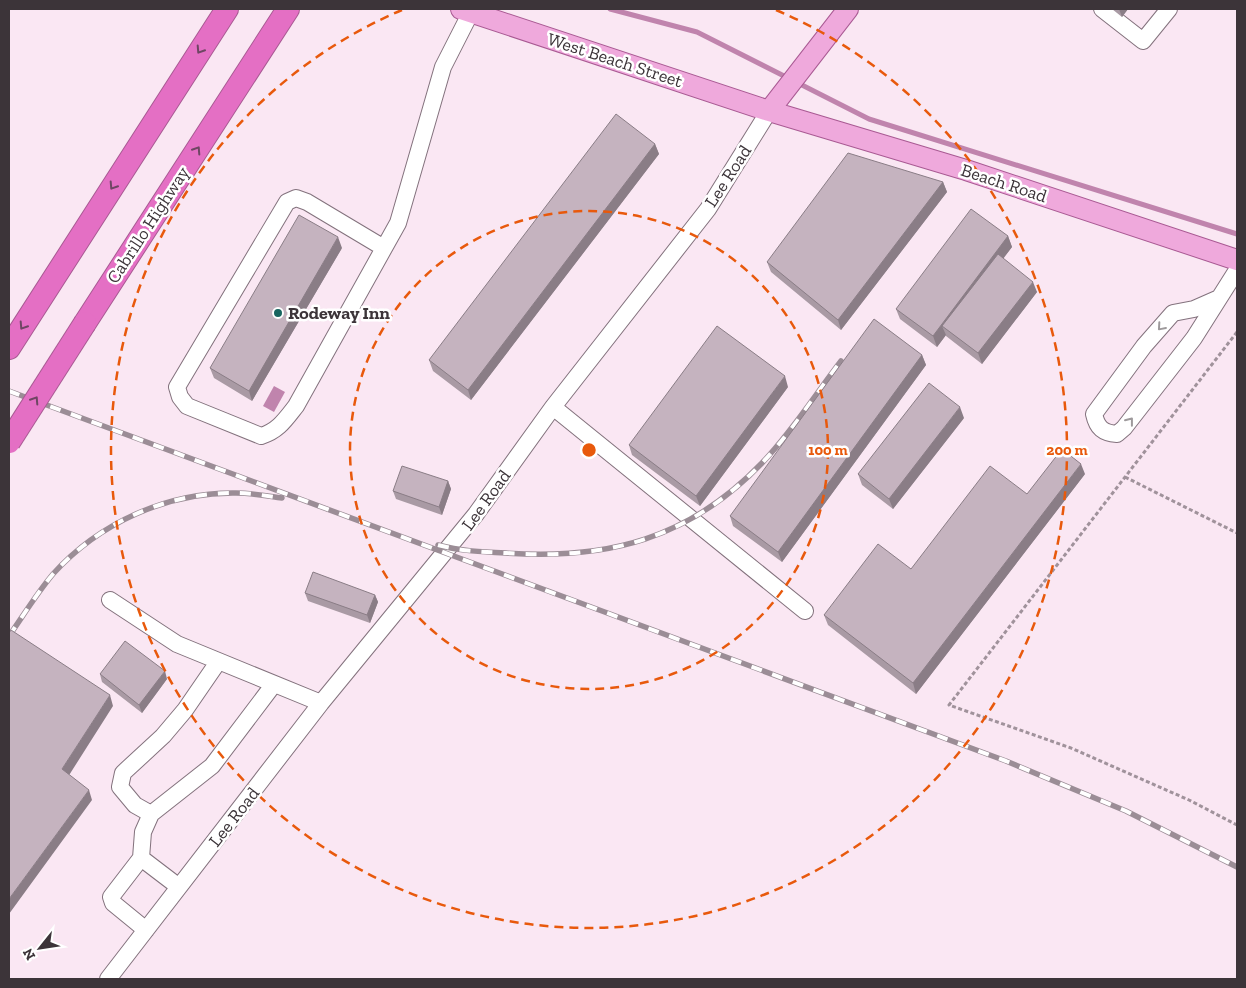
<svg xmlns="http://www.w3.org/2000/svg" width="1246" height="988" font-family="'Zilla Slab',serif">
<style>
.water{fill:#c084ad}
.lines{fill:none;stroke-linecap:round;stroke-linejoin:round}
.stream{stroke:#c084ad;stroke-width:5}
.minor-casing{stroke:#83727d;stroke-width:18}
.major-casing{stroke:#a95a93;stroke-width:22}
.highway-casing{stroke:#a95a93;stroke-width:24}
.path{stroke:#a0929b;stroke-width:3;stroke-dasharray:4 2.5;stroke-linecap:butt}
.minor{stroke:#fff;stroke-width:16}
.major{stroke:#efa9dc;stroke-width:20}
.highway{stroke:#e46fc4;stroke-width:22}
.rail-casing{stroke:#9b8d96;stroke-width:5.5}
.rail{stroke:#fff;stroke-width:4;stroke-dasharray:11;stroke-linecap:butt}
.highway-bridge-casing{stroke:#a95a93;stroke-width:24;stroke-linecap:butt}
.highway-bridge{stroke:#e46fc4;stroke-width:22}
.wall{fill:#a99aa4}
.shaded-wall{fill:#8a7d86}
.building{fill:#c5b3bf;stroke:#8a7d86}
.oneway{stroke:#6e4663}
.oneway2{stroke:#9e9a9c}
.ring{fill:none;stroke:#e8590c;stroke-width:2.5;stroke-dasharray:9 6}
.poi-dot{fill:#186560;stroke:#fff;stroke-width:2}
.labels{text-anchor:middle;stroke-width:5;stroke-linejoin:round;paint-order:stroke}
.street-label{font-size:18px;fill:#3c3439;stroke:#fff}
.poi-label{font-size:18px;font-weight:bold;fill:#3c3439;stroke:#fff;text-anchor:start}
.centre{fill:#e8590c;stroke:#fff;stroke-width:2.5}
.ring-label{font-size:15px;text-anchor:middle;font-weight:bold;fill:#e8590c;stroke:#fff;stroke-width:5;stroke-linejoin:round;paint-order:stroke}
</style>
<rect width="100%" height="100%" fill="#fae7f3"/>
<path class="water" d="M274,386L285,392L274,412L263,406Z"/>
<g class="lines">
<path class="stream" d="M610,9L697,32L788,78
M796,82L869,119L1237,234"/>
<g class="minor-casing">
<path id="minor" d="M1102,9L1143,41L1169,9
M384,248L307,202L296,198L287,202L177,387L180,397L187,406L261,436C278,431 285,420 296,406L398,223L443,67L471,12
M1219,298L1194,309L1173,313L1144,346L1094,414C1097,428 1103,433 1117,434L1124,428L1194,338L1237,270
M553,407L805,611
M110,600L177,644L321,703
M151,814L135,805L120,787L123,773L163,736L185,710L218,662
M141,858L111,897L113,903L146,930
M179,887L141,858L143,832L151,814L212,766L274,684
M108,979L321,703L476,514L553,407L708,209L769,111"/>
</g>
<g class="major-casing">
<path id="major" d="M461,9L769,111L966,170L1237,260
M769,111L848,9"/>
</g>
<g class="highway-casing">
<path id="highway" d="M85,323L288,9
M9,348L227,9"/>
</g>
<path class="path" d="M1237,332L949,705L1071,748L1189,800L1237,825
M1125,477L1237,533"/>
<use href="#minor" class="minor"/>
<use href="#major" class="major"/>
<use href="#highway" class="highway"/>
<g class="rail-casing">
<path id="rail" d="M9,391L1006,761L1126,811L1237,867
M438,545C460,551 483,552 506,553C608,560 689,539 762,463C791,433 815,395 841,361
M9,636C23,616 37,593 53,574C99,523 167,492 236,493C251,493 267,496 282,498"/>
</g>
<use href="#rail" class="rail"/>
<g class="highway-bridge-casing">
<path id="highway-bridge" d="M9,442L85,323"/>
</g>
<use href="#highway-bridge" class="highway-bridge"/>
</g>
<path class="wall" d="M1112,9H1128L1122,17Z
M655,144L659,154L471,400L433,371L429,360Z
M943,182L947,192L841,330L771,272L767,262Z
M1008,236L1012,247L1003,258L1037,292L982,364L946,336V335L937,347L900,319L896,309Z
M342,248L252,401L214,378L210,368Z
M922,355L926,365L782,562L733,526L730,516Z
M788,387L700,506L632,455L629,445Z
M964,418L893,509L862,485L858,474Z
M1085,474L916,694L828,625L824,615L911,569L1027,494Z
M448,481L451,489L442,515L396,499L393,491Z
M305,593L375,595L378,602L370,623L308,601Z
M100,674L167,679L142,713L102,682Z"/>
<path class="shaded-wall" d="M1119,9H1128L1122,17Z
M655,144L659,154L471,400L468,390Z
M943,182L947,192L841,330L838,320Z
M1008,236L1012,247L949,331L942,326L946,335L937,347L933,336Z
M338,237L342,248L252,401L249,391Z
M1033,282L1037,292L982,364L978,353Z
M922,355L926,365L782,562L778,552Z
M785,376L788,387L700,506L696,496Z
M960,407L964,418L893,509L889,499Z
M1081,464L1085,474L916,694L913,683Z
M448,481L451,489L442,515L439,507Z
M375,595L378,602L370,623L367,615Z
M165,671L167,679L142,713L139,705Z
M110,695L113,706L66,780L62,769Z
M89,790L92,800L9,914V899Z"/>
<path class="building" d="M616,114L655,144L468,390L429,360Z
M848,153L943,182L838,320L767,262Z
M971,209L1008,236L933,336L896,309Z
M299,215L338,237L249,391L210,368Z
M998,254L1033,282L978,353L942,326Z
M874,319L922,355L778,552L730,516Z
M717,326L785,376L696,496L629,445Z
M929,383L960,407L889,499L858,474Z
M1062,449L1081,464L913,683L824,615L878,544L911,569L990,466L1027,494Z
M402,466L448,481L439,507L393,491Z
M313,572L375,595L367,615L305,593Z
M11,630L110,695L62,769L89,790L9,899V633Z
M125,641L165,671L139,705L100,674Z"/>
<defs><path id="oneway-chevron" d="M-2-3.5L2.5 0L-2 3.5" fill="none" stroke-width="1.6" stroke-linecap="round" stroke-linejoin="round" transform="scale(1.25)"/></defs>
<g class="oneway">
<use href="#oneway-chevron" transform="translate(200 50) rotate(123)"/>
<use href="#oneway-chevron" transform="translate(197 150) rotate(-57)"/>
<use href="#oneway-chevron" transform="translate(113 186) rotate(123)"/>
<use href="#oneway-chevron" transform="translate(23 326) rotate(123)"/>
<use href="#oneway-chevron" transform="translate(35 400) rotate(-57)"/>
</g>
<g class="oneway2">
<use href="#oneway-chevron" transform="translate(1161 327) rotate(131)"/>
<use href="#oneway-chevron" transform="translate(1130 421) rotate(-52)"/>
</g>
<g class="ring">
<circle cx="589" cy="450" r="239"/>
<path d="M776 10A478 478 0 1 1 402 10"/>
</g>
<circle class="poi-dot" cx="278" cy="313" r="5"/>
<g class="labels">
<g class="street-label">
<text transform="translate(615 60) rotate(18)" y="6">West Beach Street</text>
<text transform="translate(728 176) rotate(-57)" y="6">Lee Road</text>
<text transform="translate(1004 183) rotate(18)" y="6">Beach Road</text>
<text transform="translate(148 225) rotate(-57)" y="6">Cabrillo Highway</text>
<text transform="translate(486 500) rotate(-54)" y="6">Lee Road</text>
<text transform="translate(234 817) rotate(-52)" y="6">Lee Road</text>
</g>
<g class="poi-label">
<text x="288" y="319">Rodeway Inn</text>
</g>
</g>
<circle cx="589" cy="450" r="8" class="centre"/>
<g class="ring-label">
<text x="828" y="455">100 m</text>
<text x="1067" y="455">200 m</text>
</g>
<rect width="1246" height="988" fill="none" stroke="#3c3439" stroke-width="20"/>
<g transform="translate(40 948) rotate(240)" stroke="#ffffff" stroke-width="4" paint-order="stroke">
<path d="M0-4L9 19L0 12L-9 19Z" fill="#3c3439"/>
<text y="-8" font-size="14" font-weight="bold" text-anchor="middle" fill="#3c3439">N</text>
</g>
</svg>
